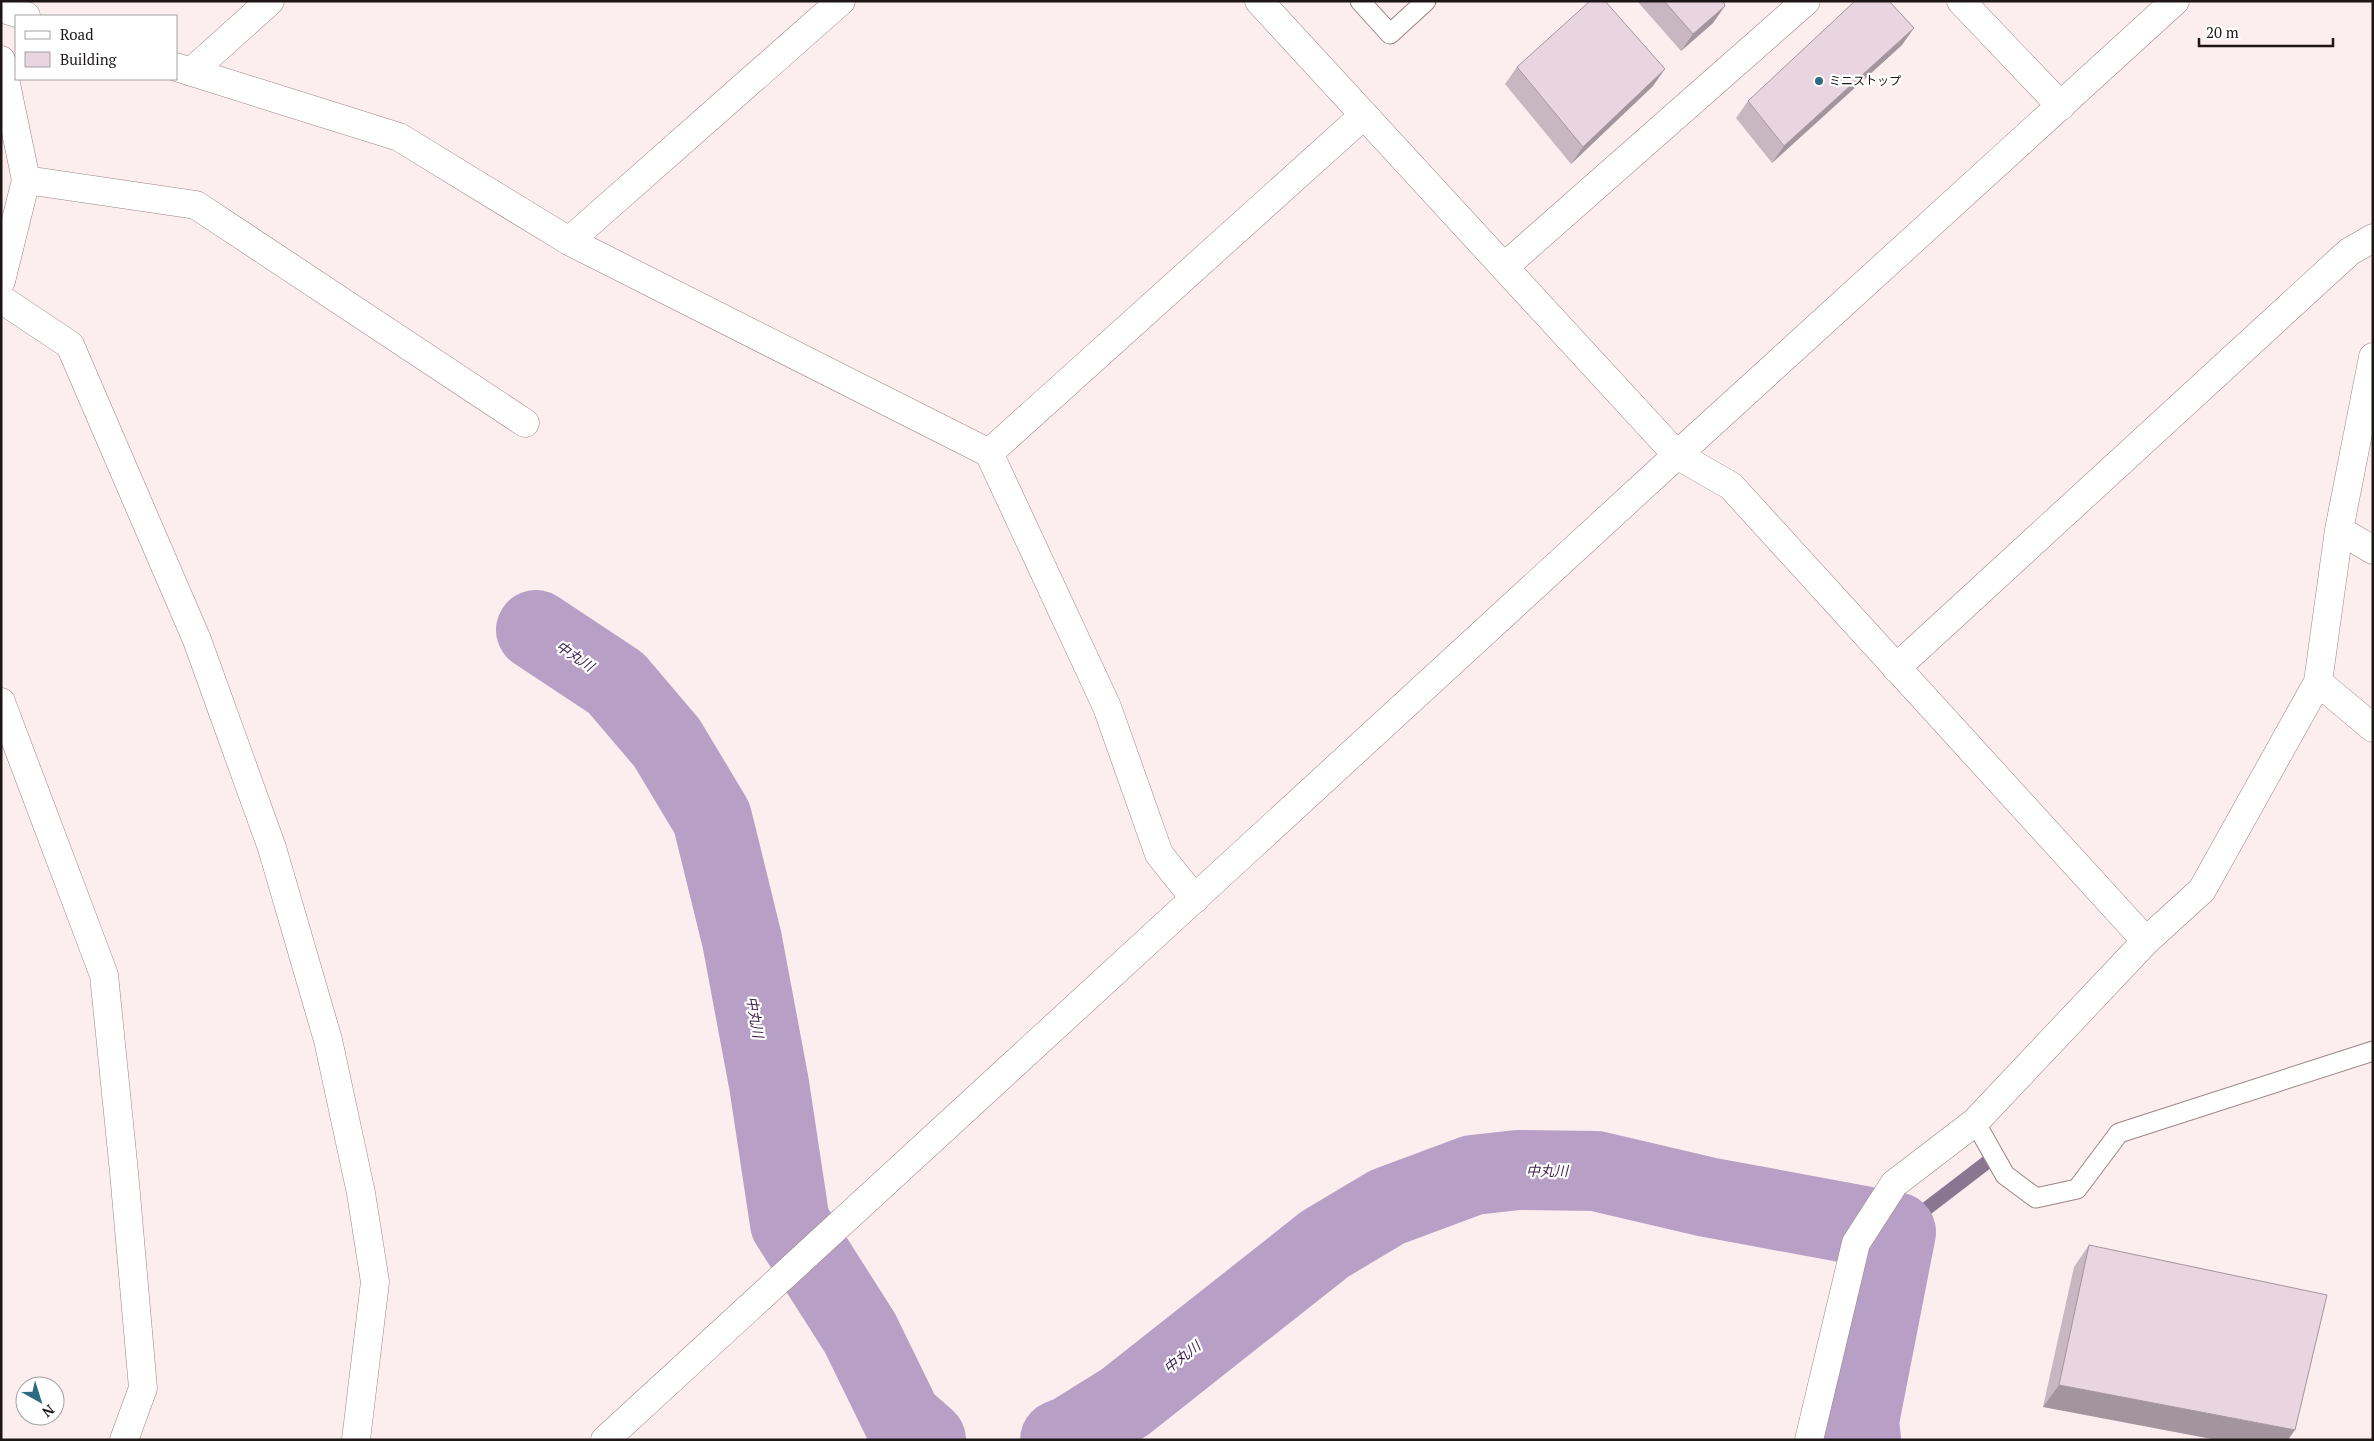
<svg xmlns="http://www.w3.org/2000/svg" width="2374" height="1441" font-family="'PT Serif','Noto Sans JP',serif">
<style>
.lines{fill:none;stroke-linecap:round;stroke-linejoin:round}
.stream{stroke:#8a7691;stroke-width:14}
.river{stroke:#b89fc6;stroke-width:80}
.lane-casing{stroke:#9a8485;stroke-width:21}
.street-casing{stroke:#9a8485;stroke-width:29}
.secondary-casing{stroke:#9a8485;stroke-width:29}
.lane{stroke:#fff;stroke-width:19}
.street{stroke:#fff;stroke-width:28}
.secondary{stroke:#fff;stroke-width:28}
.wall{fill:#c8b7c1}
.shaded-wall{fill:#a3959d}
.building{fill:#e9d5e0;stroke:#a3959d}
.poi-dot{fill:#2c6b80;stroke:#fff;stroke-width:2}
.labels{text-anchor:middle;stroke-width:4.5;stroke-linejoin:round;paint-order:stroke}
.poi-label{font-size:12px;fill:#1d1516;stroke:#fff;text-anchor:start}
.water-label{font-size:14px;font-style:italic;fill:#3d1c4d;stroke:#fff}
</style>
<rect width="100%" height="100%" fill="#fcedee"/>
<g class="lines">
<path class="stream" d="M1896,1232L1986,1163"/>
<path class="river" d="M536,630L616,683L667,743L712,818L742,940L769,1084L790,1223L860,1333L902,1419L926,1440
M1060,1440L1072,1435L1125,1402L1325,1244L1387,1207L1473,1175L1518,1170L1596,1171L1707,1197L1896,1232L1859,1421L1861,1440"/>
<g class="lane-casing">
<path id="lane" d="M1360,1L1390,34L1426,1
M1975,1122L2005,1175L2036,1198L2077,1189L2119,1133L2373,1051"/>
</g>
<g class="street-casing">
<path id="street" d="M1961,1L2061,106
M1,8L26,16
M1,60L26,180L1,281
M176,67L399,137L569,241L989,453L1107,707L1159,854L1195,899
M191,72L270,1
M26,180L196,205L525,423
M569,241L841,1
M1,299L70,345L197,640L272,848L328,1040L361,1193L375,1282L356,1440
M989,453L1364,115
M1677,455L1731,486L2146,941
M2339,530L2373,550
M1896,668L2349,252L2373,238
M2318,682L2373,728
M1,702L104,975L124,1172L143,1388L124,1440
M1809,1440L1856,1243L1894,1184L1975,1122L2146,941L2202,890L2318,682L2339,530L2373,357"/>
</g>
<g class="secondary-casing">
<path id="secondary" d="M1259,1L1677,455
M1504,267L1806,1
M605,1440L1677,455L2175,1"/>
</g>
<use href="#lane" class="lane"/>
<use href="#street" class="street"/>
<use href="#secondary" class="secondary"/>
</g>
<path class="wall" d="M1637,1H1723L1713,23L1681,51Z
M1902,45L1772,163L1736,118L1748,101Z
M1517,67L1653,86L1571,164L1505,84Z
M2089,1245L2295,1430L2043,1407L2074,1267Z"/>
<path class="shaded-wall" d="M1725,6L1713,23L1681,51L1693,34Z
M1914,28L1902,45L1772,163L1784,146Z
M1665,69L1653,86L1571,164L1583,147Z
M2059,1385L2295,1430L2288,1440H2217L2043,1407Z"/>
<path class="building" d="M1590,1H1605L1665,69L1583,147L1517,67Z
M1664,1H1723L1725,6L1693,34Z
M1855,1H1889L1914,28L1784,146L1748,101Z
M2089,1245L2327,1295L2295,1430L2059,1385Z"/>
<circle class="poi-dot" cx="1819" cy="81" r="5"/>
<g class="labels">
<g class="poi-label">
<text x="1829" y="85">ミニストップ</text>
</g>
<g class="water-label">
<text transform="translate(575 656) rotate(34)" y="5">中丸川</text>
<text transform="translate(755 1017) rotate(80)" y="5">中丸川</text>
<text x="1547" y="1176">中丸川</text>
<text transform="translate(1182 1357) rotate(-38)" y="5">中丸川</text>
</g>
</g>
<rect width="2374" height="1441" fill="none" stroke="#1d1516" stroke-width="5"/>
<rect x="15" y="15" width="162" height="65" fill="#ffffff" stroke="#a5a1a2"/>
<rect x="25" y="31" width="25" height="8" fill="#ffffff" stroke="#a5a1a2"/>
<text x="60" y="40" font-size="15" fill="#1d1516">Road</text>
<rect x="25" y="52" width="25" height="15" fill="#e9d5e0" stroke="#a5a1a2"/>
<text x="60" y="65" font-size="15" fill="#1d1516">Building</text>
<g transform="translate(40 1401) rotate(141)"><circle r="24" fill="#ffffff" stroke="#a5a1a2"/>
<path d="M0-4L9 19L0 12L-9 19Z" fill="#2c6b80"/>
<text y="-8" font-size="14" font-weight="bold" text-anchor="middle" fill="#1d1516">N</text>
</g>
<path d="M2199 38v8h134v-8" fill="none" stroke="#1d1516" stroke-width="2.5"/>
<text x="2206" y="38" font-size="15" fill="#1d1516" stroke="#ffffff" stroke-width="4" paint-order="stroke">20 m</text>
</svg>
